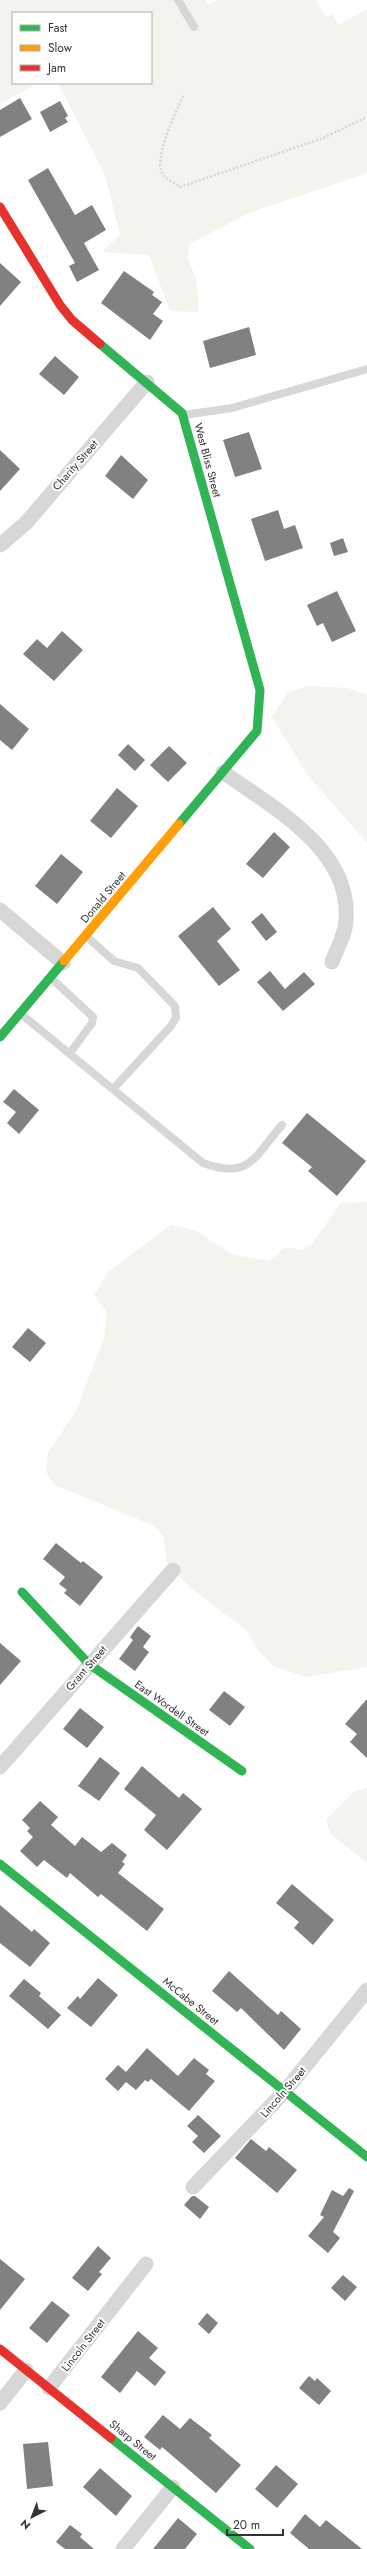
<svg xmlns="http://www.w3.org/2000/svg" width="367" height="2549" font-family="Jost,sans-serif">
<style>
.green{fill:#f1f5ed}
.building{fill:#818181}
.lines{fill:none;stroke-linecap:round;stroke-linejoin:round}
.path{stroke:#d6d6d6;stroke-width:2.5;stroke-dasharray:2 2;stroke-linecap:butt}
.lane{stroke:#d7d7d7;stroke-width:8}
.street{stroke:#d7d7d7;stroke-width:15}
.fast{stroke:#30b455;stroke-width:9}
.slow{stroke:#ff9f0a;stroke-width:9}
.jam{stroke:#e5322d;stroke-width:9}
.labels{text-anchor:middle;stroke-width:4;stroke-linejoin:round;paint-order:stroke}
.street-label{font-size:11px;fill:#333;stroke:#fff}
</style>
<rect width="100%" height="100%" fill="#fff"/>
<path class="green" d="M0,0H205L208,5L218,0H316L326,17L332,14L339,25L367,9V173L249,213L189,244L188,259L196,278L199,312L170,311L149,255L102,252L120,235L105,175L58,83H151V13H13V83H38L0,104Z
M308,686L348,688L367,695V843L306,773L272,717L287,693Z
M367,1202V1667L306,1677L275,1667L259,1652L247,1631L193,1590L167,1563L163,1535L152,1525L55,1485L46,1472L48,1453L76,1411L104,1338L107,1313L94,1295L108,1272L171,1225L195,1230L233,1255L269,1261L286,1247L301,1250L311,1245L341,1203Z
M367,1788V1863L331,1834L326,1820L355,1791Z"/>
<path class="building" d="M20,98L32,119L0,137V110Z
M60,101L68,116L65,118L68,122L50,132L40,112Z
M48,168L75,215L92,205L106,230L84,243L99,270L77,282L69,266L75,263L28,180Z
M0,263L21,282L0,306Z
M124,271L154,292L152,295L162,302L153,314L163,321L150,340L101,303Z
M249,327L256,355L210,368L203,341Z
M55,356L79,377L64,395L39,374Z
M249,432L262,469L235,477L223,440Z
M0,450L20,469L0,491Z
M121,455L148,480L133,499L105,476Z
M278,510L284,529L295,525L303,548L265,561L251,519Z
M343,538L348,552L334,556L330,543Z
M337,591L356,631L332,642L323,623L317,626L307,605Z
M62,631L83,650L54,681L23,654L37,639L47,648Z
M0,704L29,729L12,750L0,740Z
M128,744L145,760L135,771L118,755Z
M169,746L187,763L168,782L150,765Z
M117,788L138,806L111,838L90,821Z
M274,832L290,847L263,878L246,864Z
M61,854L83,872L57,904L35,886Z
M213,907L231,929L217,941L240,970L219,986L178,936Z
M262,913L277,932L266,941L251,922Z
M270,971L285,989L304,972L315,984L283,1011L257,982Z
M14,1089L39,1110L19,1134L7,1123L16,1112L3,1102Z
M307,1113L366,1161L337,1196L308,1171L312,1167L282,1143Z
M28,1328L46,1343L30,1362L12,1347Z
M56,1543L81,1563L83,1561L103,1577L80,1606L64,1593L67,1590L59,1584L65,1577L43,1559Z
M138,1626L151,1636L143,1647L149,1652L135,1671L119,1659L133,1640L130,1637Z
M0,1643L21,1661L0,1685Z
M224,1691L245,1707L230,1726L209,1710Z
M367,1699V1758L350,1742L357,1734L345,1724Z
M80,1708L104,1727L87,1748L63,1729Z
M100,1757L120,1773L99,1801L78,1786Z
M142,1766L179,1798L183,1793L202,1809L167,1850L144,1830L156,1815L124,1789Z
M40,1801L58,1817L51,1825L75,1846L82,1837L101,1852L112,1843L127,1855L122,1862L125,1864L118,1873L164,1909L147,1931L101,1894L98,1897L70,1873L67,1878L44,1860L37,1867L20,1851L33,1837L27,1831L30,1828L22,1820Z
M292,1884L334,1920L313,1945L294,1928L299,1922L276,1903Z
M0,1905L32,1932L34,1929L50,1943L30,1967L0,1943Z
M229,1971L278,2015L281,2011L301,2029L284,2050L241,2008L237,2012L212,1991Z
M98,1978L118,1995L91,2027L67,2008L78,1996L80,1999Z
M24,1979L41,1993L39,1996L61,2015L48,2029L9,1996Z
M147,2048L178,2076L194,2058L209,2070L206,2074L215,2081L189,2111L151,2079L148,2082L145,2080L136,2090L126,2082L118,2091L105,2079L118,2065L126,2072Z
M198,2115L221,2136L204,2153L192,2142L198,2136L187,2126Z
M251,2139L266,2151L269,2147L297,2170L277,2193L235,2158Z
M349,2188L354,2191L333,2232L340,2238L328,2253L308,2236L324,2217L320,2215L332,2190L343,2196Z
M192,2196H195L209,2207L200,2219L184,2205Z
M98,2246L111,2258L99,2272L102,2274L88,2291L72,2278Z
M0,2259L25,2279L0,2310Z
M343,2275L357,2287L345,2301L331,2288Z
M52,2301L70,2315L47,2343L29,2328Z
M207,2313L218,2323L209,2334L198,2324Z
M138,2331L158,2348L149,2358L166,2372L155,2386L137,2371L120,2393L101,2377Z
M309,2376L315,2381L317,2378L331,2391L319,2405L299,2388Z
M163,2415L180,2429L190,2418L212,2435L209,2438L241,2465L216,2493L162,2447L160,2450L144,2437Z
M48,2442L53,2486L27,2489L23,2444Z
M276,2465L298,2484L277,2508L255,2489Z
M100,2468L132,2496L116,2516L83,2487Z
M305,2514L320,2527L326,2520L362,2549H309L290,2533Z
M178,2518L197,2534L185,2549H153Z
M70,2525L82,2534L80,2537L94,2549H65L56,2542Z"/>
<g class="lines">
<path class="path" d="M183,96C176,113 151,161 164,176C168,180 175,183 180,187L323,138L367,117"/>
<path class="lane" d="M178,0L194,27
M184,415L232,408L367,369
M86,936L114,961L138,968L175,1006L176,1018L171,1026L114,1088
M51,978L93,1017L92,1023L70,1053
M21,1014L203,1163C250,1180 254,1157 282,1125"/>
<path class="street" d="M0,545L26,523L147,382
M223,772C272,807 351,849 346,919C346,934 337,948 332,962
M0,910L63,963
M0,1767L173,1570
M193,2187L285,2091L367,1990
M49,2388L146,2264
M0,2403L26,2370
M123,2549L173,2487"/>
<path class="fast" d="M100,344L182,413L260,690L257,731L179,824
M0,1037L64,961
M22,1592L89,1664L242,1771
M0,1864L367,2157
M111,2438L250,2549"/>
<path class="slow" d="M64,961L179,824"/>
<path class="jam" d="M0,207L60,305L72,320L100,344
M0,2349L111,2438"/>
</g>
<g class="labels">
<g class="street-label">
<text transform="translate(208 460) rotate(75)" y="4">West Bliss Street</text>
<text transform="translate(75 465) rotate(-49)" y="4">Charity Street</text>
<text transform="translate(103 897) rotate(-50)" y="4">Donald Street</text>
<text transform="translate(86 1668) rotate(-49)" y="4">Grant Street</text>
<text transform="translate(172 1708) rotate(35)" y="4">East Wordell Street</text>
<text transform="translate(191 2001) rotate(39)" y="4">McCabe Street</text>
<text transform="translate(283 2092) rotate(-49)" y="4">Lincoln Street</text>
<text transform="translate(83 2345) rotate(-52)" y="4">Lincoln Street</text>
<text transform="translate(133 2440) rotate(39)" y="4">Sharp Street</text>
</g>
</g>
<rect x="12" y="12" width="140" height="72" fill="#ffffff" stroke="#adadad"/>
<rect x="20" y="25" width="20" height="6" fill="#30b455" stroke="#adadad"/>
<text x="48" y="32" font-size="12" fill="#333333">Fast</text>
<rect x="20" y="45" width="20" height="6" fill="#ff9f0a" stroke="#adadad"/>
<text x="48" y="52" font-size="12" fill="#333333">Slow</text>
<rect x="20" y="65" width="20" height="6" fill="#e5322d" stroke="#adadad"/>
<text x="48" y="72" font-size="12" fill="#333333">Jam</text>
<g transform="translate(32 2517) rotate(222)" stroke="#ffffff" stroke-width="3" paint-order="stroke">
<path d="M0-3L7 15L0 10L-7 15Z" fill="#333333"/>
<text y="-6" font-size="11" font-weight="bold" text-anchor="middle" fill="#333333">N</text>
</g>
<path d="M227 2529v6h56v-6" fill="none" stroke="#333333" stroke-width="2"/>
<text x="233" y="2529" font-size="12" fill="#333333" stroke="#ffffff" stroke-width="3" paint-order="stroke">20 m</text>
</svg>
